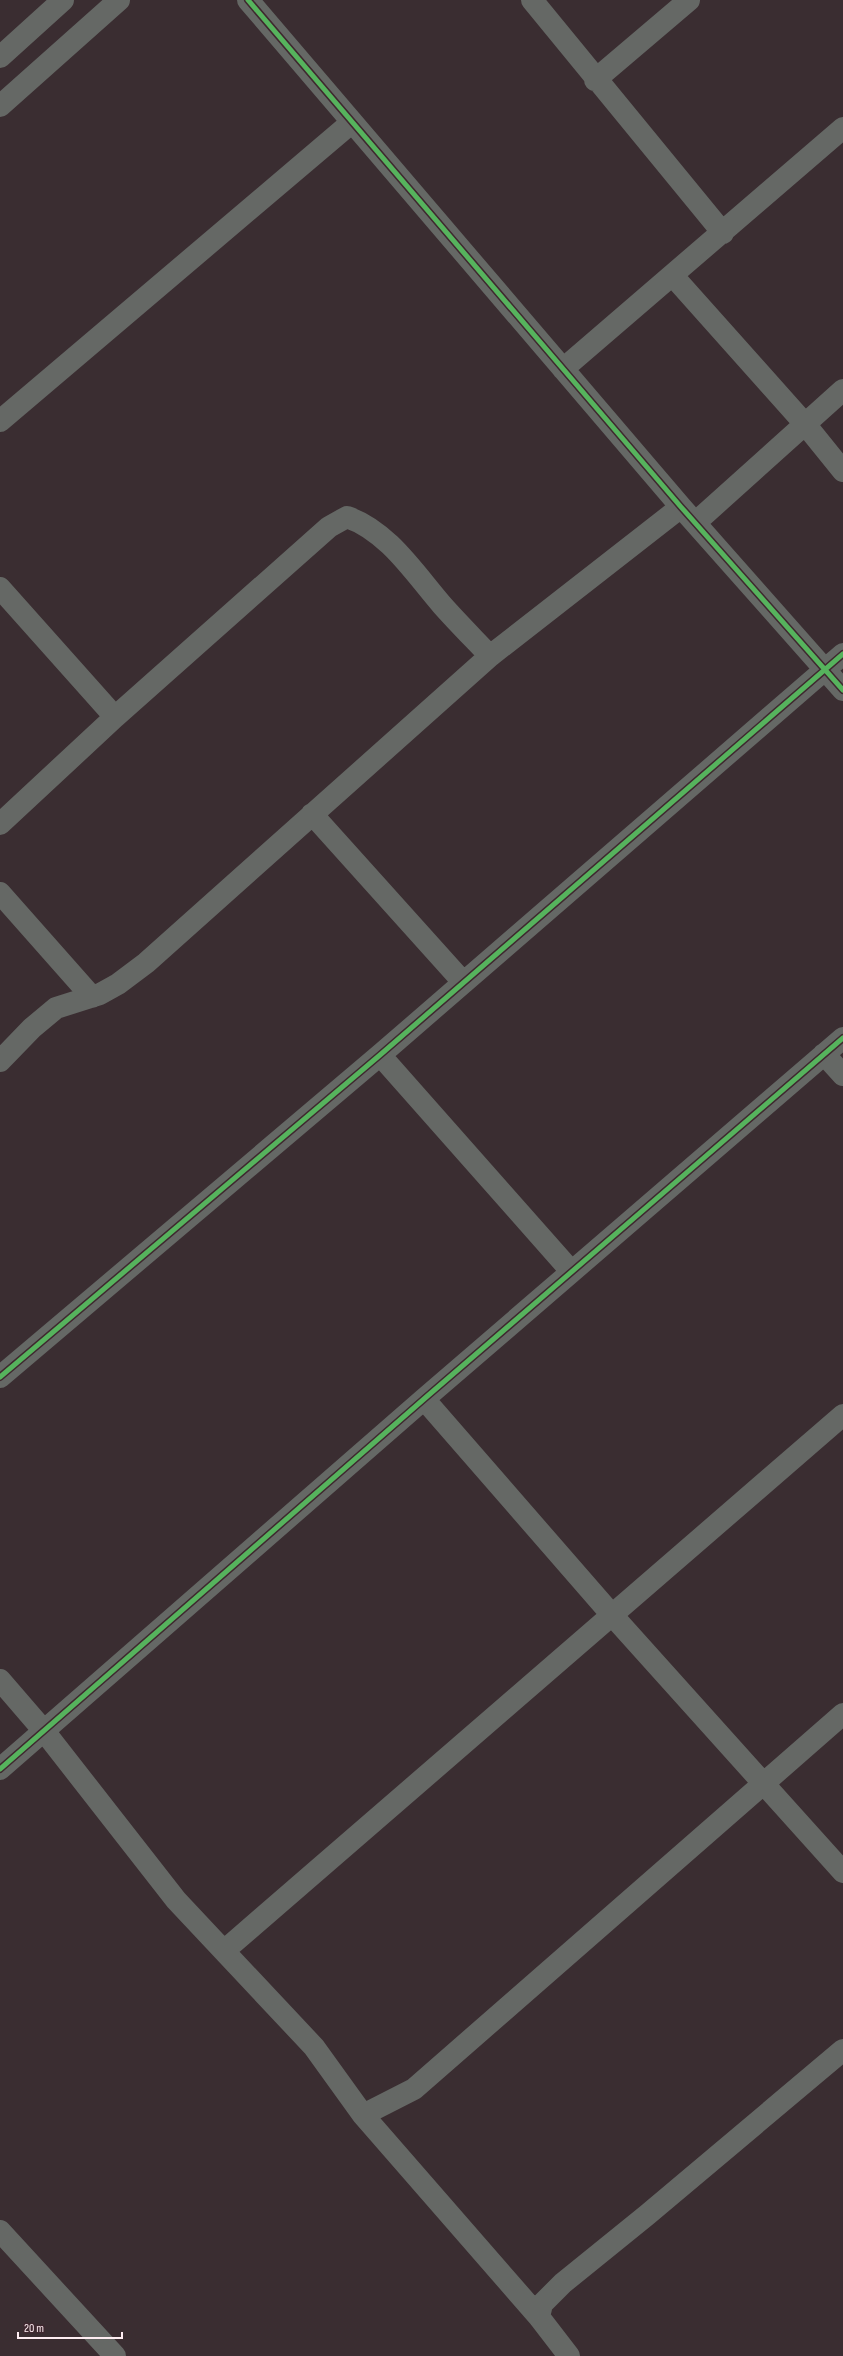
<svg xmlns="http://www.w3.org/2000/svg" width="843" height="2356" font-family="'Sofia Sans Condensed',sans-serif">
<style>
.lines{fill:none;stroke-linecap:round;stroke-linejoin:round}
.minor{stroke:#656865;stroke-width:22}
.cycleway-casing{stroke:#3f282f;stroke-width:8}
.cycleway{stroke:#56b35d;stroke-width:5}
</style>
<rect width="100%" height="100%" fill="#3a2d31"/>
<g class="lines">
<path class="minor" d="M248,0L681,507L843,690
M532,0L723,233
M0,57L63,0
M595,80L689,0
M0,106L119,0
M673,276L805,424L843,471
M563,369L843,128
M0,421L351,123
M695,523L843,390
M0,588L115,717
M312,814L463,982
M0,824L115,717L329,527L347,517C388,531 415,574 442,605C457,622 474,639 490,656
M0,893L92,997
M824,1054L843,1075
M380,1055L571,1271
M0,1061L32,1028L56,1008L100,994L118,984L146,963L490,656L681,507
M0,1377L380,1055L843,654
M424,1399L612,1615L843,1872
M0,1680L44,1731L176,1900L314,2047L363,2115L539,2317L569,2356
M0,1769L424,1399L843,1038
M225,1950L843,1415
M363,2115L414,2089L843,1714
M0,2231L115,2356
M539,2317L542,2304L563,2283L647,2215L843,2050"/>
<g class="cycleway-casing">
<path id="cycleway" d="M248,0L681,507L843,690
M0,1377L380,1055L843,654
M0,1769L424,1399L843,1038"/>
</g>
<use href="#cycleway" class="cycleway"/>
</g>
<path d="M18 2332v6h104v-6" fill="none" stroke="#feedf2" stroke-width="2"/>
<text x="24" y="2332" font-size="12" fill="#feedf2" stroke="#3f282f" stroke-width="3" paint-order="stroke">20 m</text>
</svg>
